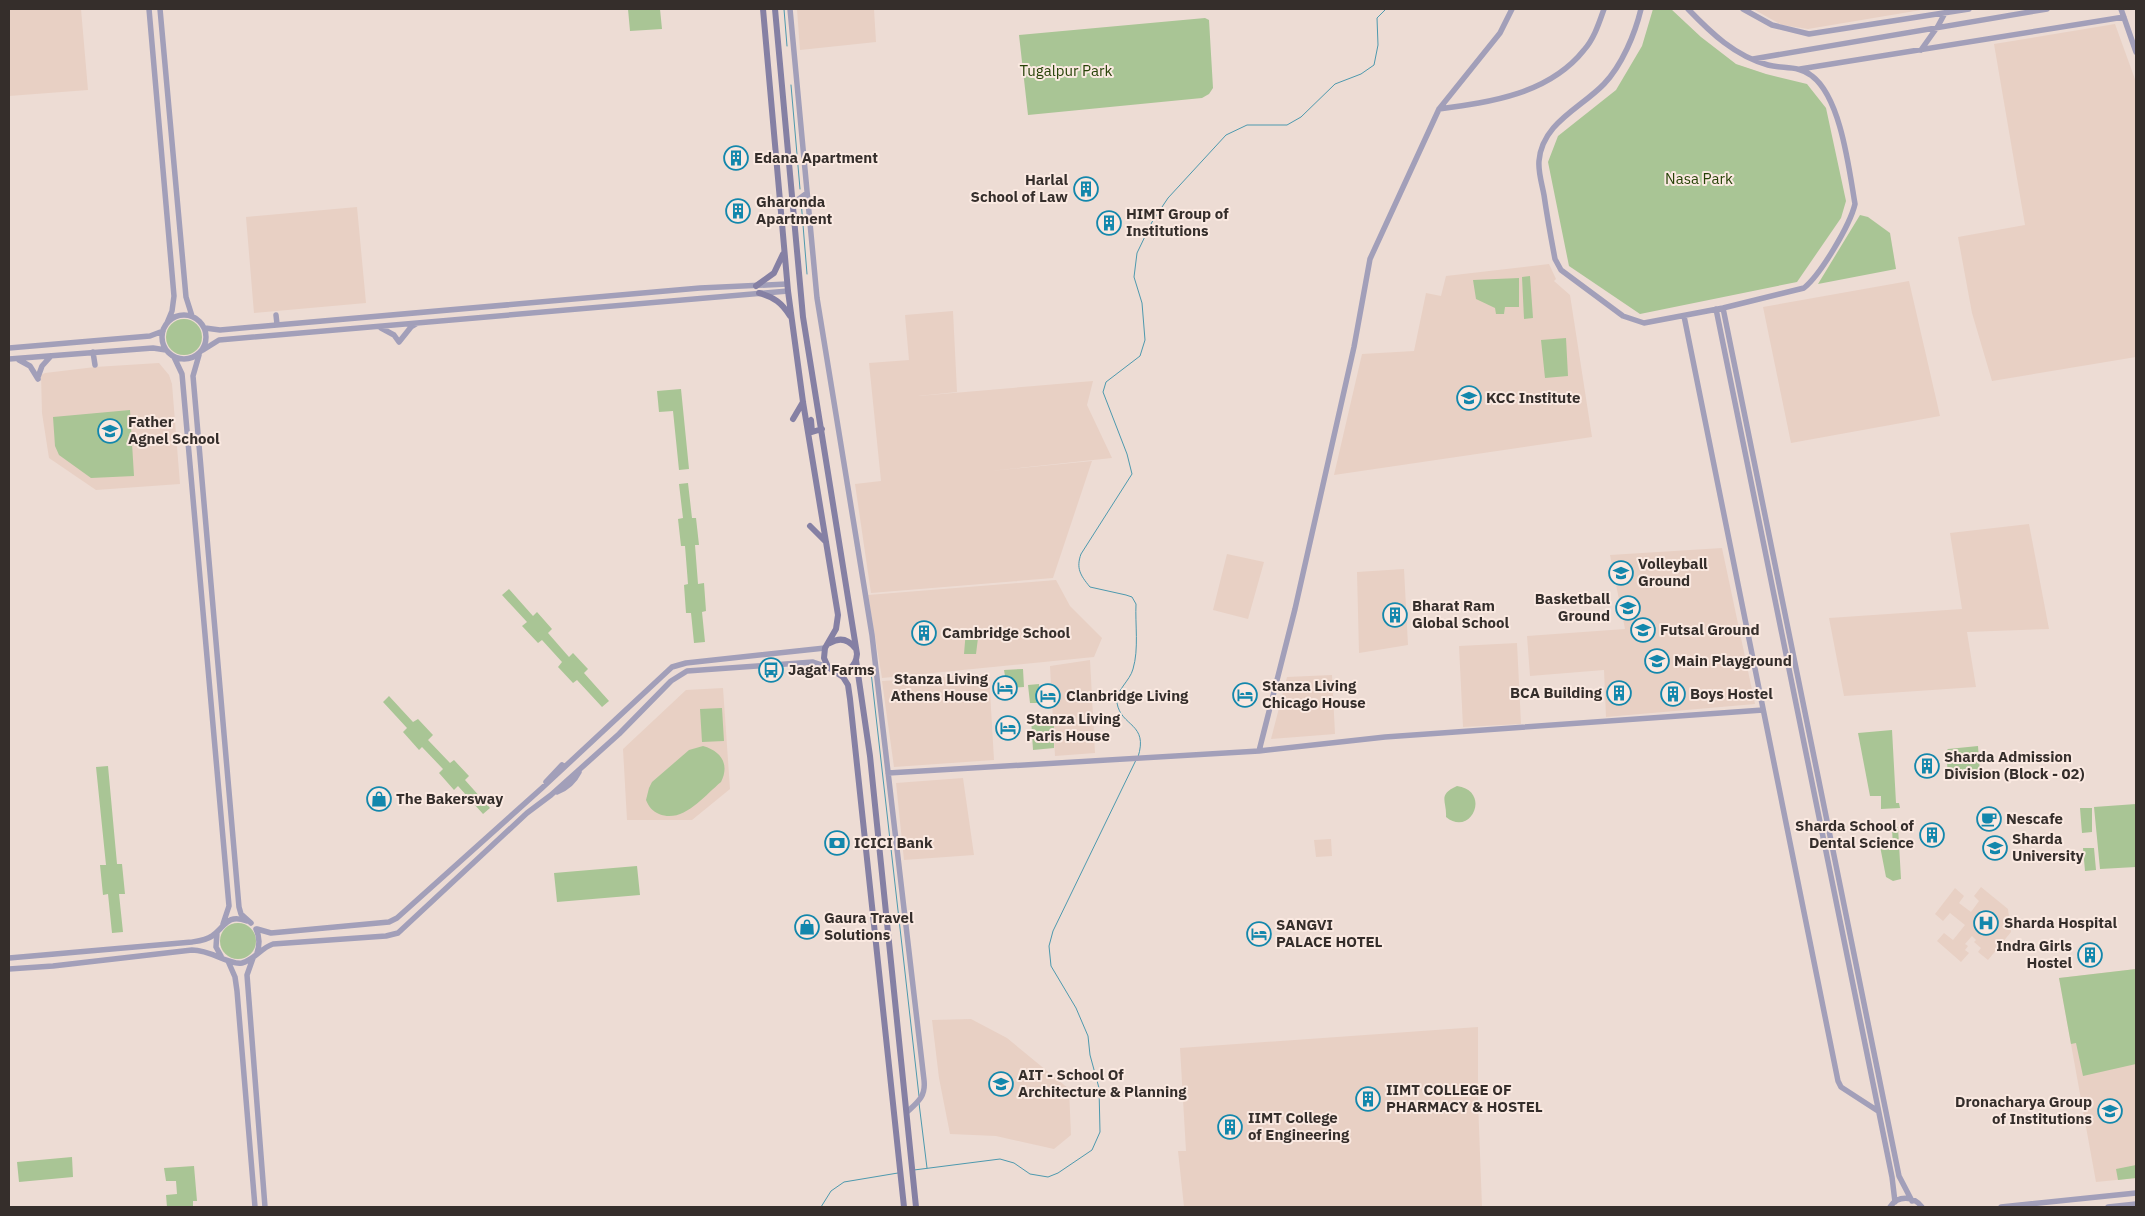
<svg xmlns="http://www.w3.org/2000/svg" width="2145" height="1216" font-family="'IBM Plex Sans',sans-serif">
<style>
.built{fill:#e8d0c4}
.green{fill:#a9c595}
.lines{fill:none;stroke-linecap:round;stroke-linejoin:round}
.stream{stroke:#4d99ae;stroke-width:1}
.tertiary{stroke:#a29fb9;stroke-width:5.5}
.secondary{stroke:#8580a4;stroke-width:6}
.labels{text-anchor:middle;stroke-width:4;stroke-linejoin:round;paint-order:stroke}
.park-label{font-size:15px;fill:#274207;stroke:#fae9e1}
.poi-label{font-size:15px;font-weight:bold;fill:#352e2b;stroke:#fae9e1;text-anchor:start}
</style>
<rect width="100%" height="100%" fill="#eddcd4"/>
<path class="built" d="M30,9H81L88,90L9,96V10Z
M797,9H874L876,42L800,50Z
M1753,9H1927L1808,29L1782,25Z
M2115,24L2136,82V357L1992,381L1972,313L1958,237L2025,225L1994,44Z
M357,207L366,303L254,313L246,217Z
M1549,264L1556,279L1554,281L1570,295L1592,437L1334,475L1362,354L1414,351L1426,293L1441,296L1446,276Z
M1909,281L1940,416L1791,443L1763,307Z
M953,311L957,392L918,396L1093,381L1087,405L1112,458L990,471L1092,461L1053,578L871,593L855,484L881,481L869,363L909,360L905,315Z
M159,363L169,375L172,384L180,484L96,490L49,458L42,413L41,375L45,373L95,367Z
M2029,524L2049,629L1967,632L1976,687L1844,696L1829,618L1962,609L1950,533Z
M1722,548L1755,704L1606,717L1604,670L1530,676L1527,636L1625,629L1610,555Z
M1227,554L1264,562L1248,619L1213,610Z
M1404,569L1408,645L1359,653L1357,572Z
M1056,580L1070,606L1102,638L1094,657L882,678L868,595Z
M1517,643L1521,724L1463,727L1459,646Z
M1090,660L1095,753L1055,756L1050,666Z
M989,674L994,760L894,767L882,681Z
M1332,675L1335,734L1271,739L1287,677Z
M723,688L730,789L692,820H627L623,749L686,690Z
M963,778L974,855L904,860L896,783Z
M1331,839L1332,856L1316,857L1314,840Z
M1981,887L2008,909L2011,932L1988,960L1978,952L1981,948L1974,942L1976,940L1972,936L1965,944L1968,946L1965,950L1969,953L1961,962L1937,941L1944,933L1953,940L1965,925L1950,913L1943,921L1935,914L1955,888L1964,896L1959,903L1971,912L1979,901L1974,896Z
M2136,969V1178L2096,1182L2059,978Z
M971,1019L1007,1038L1069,1089L1071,1135L1054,1149L996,1136L950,1134L939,1078L932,1020Z
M1478,1027V1101L1482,1207H1184L1178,1151H1186L1180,1048Z"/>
<path class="green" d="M628,9H660L662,29L630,31Z
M1653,9H1671L1701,37L1736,64L1766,74L1807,84L1826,108L1846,201L1841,218L1797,282L1640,314L1569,266L1548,162L1558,136L1616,90L1642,46Z
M1205,18L1209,20L1213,88L1209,94L1202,98L1028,115L1019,35Z
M1860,215L1868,217L1890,233L1896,269L1818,284Z
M1530,276L1533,318L1524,319L1522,277Z
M1519,278V307H1505L1504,314H1496L1495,308L1476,299L1473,280Z
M166 337a18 18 0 1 1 36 0a18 18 0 1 1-36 0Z
M1566,338L1568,376L1545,378L1541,340Z
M681,389L689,469L679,470L673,411L659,412L657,391Z
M130,410L134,476L91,478L59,455L55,446L53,417Z
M688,483L692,518H696L699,545H695L698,584L704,583L706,611L702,612L705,642L694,643L691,613H686L684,585L688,584L685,546H681L678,519L683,518L679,484Z
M509,589L533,616L537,612L552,629L548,633L569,657L573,653L588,669L584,673L609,701L602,707L577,680L573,683L558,667L562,662L542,640L538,643L522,626L527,622L502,595Z
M966,630H979L976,654H964Z
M1023,669L1024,687L1011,688L1009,678L1005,676L1004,670Z
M1039,684L1040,703H1030L1028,685Z
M389,696L413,722L418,719L433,735L428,740L450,763L454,760L469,776L465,780L490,808L483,814L458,786L454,790L439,773L443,769L422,747L419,750L403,732L407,728L383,702Z
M722,708L724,741L702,742L700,709Z
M1054,717V748L1033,750L1031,718Z
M1892,730L1896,803H1899L1900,808L1881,809V796H1870L1858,733Z
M703,746C721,751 730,764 721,782C704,796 683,824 659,814C652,811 649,807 646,800L649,788L652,782L689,750Z
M1978,746L1980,773L1948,775L1946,751L1948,749Z
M108,766L117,864H122L125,894H119L123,932L112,933L108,894L103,895L100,865H106L96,767Z
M1457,786C1492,791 1471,838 1446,817C1447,801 1437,795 1457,786Z
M2136,804V867L2100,869L2094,807Z
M2080,808H2092V832L2082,833Z
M1898,827L1901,879L1893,881L1886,877L1879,841L1885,839L1887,848H1893L1892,828Z
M2083,848H2094L2096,870L2085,871Z
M637,866L640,895L557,902L554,873Z
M220 941a18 18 0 1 1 36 0a18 18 0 1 1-36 0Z
M2136,969V1064L2083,1076L2076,1043L2071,1044L2059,978Z
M72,1157L73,1177L19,1182L17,1162Z
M2136,1165V1178L2118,1180L2116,1169Z
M194,1166L197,1201H193V1207H167L166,1195L177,1194L176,1181H166L164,1168Z"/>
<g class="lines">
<path class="stream" d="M784,9L787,46
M791,85L800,189
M801,200L807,274
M871,672L919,1096
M1138,757C1149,723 1121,727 1117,703C1115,691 1130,681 1133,669C1139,649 1135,624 1136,604L1132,597L1126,595L1090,587C1080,575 1076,568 1081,554L1132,474L1127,454L1103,392L1106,382L1140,356L1145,340L1142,303L1134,277L1137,253L1152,222L1168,198L1226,135L1247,125H1287L1301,117L1335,84L1361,74L1374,65L1378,45L1377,18L1386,9
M919,1103L927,1168
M914,1170L1000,1159L1014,1163L1030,1174L1048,1177L1058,1173L1092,1150L1100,1132L1099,1088L1090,1055L1088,1036L1076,1008L1051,966L1049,946L1053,931L1136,760
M821,1207L831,1191L844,1182L898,1173"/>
<path class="tertiary" d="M149,9L174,296L172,311L167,323
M160,9L186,297L192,316
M790,9L817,298L872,635L924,1080C926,1096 918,1102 907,1112
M1641,9C1635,34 1622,65 1604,84C1581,108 1542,123 1539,161C1538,172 1542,184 1544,195C1547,216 1551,238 1555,259L1561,270L1623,316L1644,323L1723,308L1804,288C1821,274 1850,225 1855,204C1849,169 1841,98 1812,76C1799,65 1783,69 1768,65C1735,56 1711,33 1688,9
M1743,9L1772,25L1809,34L1969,9
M2121,9L2136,52
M1921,50L1938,26L1945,13
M1753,59L2047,9
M1800,69L2124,17
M1439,109C1491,102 1549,94 1584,50C1594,39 1599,23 1604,9
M792,204L807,193
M1723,308L1899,1176L1912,1201
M1716,309L1892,1177L1895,1202
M162 337a22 22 0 1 1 44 0a22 22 0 1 1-44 0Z
M276,315L277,324
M1684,316L1838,1081L1841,1087L1878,1111
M205,328L220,330L700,288L787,284
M381,328L394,335L399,342L411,327L416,324
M9,348L150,336L163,331
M203,350L219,340L788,291
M93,352L95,365
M199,355L193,376L239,907L241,914L251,923
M174,357L182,374L229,906L223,924
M9,359L153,348L166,350
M19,360L30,366L38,379
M38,377L42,366L51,356
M1259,751L1295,609L1354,347L1370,259L1439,109L1500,33L1512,9
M888,773L1259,751L1385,737L1763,710
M546,782L562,765
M557,792C567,788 574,782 579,772
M256,929C260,937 260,944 257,953
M257,929L271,933L389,922L397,918L542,788L672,667L686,663L825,648
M217,932L216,947L221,956
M9,958L192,942C199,941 207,940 212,936C225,927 227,913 247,921
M253,958L247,975L265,1207
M228,961L235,977L237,991L255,1207
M9,969L53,966L192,950C212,950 228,965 242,963C254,960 261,948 273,944L386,936L398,933L527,813L551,795L619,734L671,681L687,671L813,662L828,667
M1890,1207C1898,1195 1914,1196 1922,1207
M2001,1207L2136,1193
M2108,1207L2136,1204"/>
<path class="secondary" d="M763,9L788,291L803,402L838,615L836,629L825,648L824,658L828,667L843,677L848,685L850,699L904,1207
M775,9L803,317L857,654C856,667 847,673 835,671
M756,286L774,273L783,254
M759,293C774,297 782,303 790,316
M793,419L803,402
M807,424L811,420L812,432L822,429
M810,526L826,542
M830,643C840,637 848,639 855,648
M856,660L870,756L916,1207"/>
</g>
<defs>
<g id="building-ring" transform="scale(1.25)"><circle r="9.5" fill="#fae9e1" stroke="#1387ac" stroke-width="1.5"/><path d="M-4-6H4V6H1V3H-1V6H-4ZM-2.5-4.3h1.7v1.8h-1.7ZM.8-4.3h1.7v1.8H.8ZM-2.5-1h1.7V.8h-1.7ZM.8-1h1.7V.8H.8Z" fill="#1387ac"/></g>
<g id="university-ring" transform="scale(1.25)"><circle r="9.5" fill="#fae9e1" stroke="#1387ac" stroke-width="1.5"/><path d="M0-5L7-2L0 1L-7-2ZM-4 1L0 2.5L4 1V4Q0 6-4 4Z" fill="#1387ac"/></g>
<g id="school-ring" transform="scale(1.25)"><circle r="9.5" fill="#fae9e1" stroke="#1387ac" stroke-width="1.5"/><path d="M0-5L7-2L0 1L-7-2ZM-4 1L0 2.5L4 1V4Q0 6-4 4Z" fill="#1387ac"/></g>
<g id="bus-ring" transform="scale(1.25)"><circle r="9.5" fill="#fae9e1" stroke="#1387ac" stroke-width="1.5"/><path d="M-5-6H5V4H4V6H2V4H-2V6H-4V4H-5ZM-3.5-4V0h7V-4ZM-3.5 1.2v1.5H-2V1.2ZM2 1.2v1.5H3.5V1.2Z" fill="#1387ac"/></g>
<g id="hotel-ring" transform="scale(1.25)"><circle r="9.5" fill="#fae9e1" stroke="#1387ac" stroke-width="1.5"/><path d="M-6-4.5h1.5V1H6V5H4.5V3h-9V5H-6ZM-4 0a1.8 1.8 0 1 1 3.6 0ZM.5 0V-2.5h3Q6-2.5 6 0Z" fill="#1387ac"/></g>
<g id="shop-ring" transform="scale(1.25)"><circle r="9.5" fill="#fae9e1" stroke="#1387ac" stroke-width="1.5"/><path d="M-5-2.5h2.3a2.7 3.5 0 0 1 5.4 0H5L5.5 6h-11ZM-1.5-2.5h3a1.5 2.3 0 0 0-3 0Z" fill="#1387ac"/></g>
<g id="cafe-ring" transform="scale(1.25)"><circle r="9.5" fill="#fae9e1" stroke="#1387ac" stroke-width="1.5"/><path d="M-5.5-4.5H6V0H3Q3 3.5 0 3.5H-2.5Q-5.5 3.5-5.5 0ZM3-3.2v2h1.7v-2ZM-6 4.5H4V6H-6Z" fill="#1387ac"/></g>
<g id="bank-ring" transform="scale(1.25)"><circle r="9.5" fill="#fae9e1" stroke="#1387ac" stroke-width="1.5"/><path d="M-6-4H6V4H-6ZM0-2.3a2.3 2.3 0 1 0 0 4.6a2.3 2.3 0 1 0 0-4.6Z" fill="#1387ac"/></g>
<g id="hospital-ring" transform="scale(1.25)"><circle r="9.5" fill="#fae9e1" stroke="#1387ac" stroke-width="1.5"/><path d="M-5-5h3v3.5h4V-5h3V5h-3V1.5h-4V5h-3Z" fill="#1387ac"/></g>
</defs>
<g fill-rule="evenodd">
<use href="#building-ring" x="736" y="158"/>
<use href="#building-ring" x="1086" y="189"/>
<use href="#building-ring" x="738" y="211"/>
<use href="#building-ring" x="1109" y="223"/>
<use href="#university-ring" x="1469" y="398"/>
<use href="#school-ring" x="110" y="431"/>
<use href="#university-ring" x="1621" y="573"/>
<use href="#university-ring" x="1628" y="608"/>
<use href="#building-ring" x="1395" y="615"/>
<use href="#university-ring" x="1643" y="630"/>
<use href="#building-ring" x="924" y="633"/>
<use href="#university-ring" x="1657" y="661"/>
<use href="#bus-ring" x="771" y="670"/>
<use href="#hotel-ring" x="1005" y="688"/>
<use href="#building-ring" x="1619" y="693"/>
<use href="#building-ring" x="1673" y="694"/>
<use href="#hotel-ring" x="1245" y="695"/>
<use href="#hotel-ring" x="1048" y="696"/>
<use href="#hotel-ring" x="1008" y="728"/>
<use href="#building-ring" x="1927" y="766"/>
<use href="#shop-ring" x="379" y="799"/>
<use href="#cafe-ring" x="1989" y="819"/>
<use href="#building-ring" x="1932" y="835"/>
<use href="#bank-ring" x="837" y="843"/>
<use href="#university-ring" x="1995" y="848"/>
<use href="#hospital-ring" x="1986" y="923"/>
<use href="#shop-ring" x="807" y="927"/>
<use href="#hotel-ring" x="1259" y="934"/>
<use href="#building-ring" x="2090" y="955"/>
<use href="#university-ring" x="1001" y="1084"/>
<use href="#building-ring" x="1368" y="1099"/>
<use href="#university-ring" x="2110" y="1111"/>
<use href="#building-ring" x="1230" y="1127"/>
</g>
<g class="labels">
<g class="park-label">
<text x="1066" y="76">Tugalpur Park</text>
<text x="1699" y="184">Nasa Park</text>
</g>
<g class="poi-label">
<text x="754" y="163">Edana Apartment</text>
<text x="1068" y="185" text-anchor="end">Harlal<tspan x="1068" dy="17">School of Law</tspan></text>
<text x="756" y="207">Gharonda<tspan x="756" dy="17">Apartment</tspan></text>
<text x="1126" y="219">HIMT Group of<tspan x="1126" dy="17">Institutions</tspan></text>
<text x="1486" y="403">KCC Institute</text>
<text x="128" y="427">Father<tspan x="128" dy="17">Agnel School</tspan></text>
<text x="1638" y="569">Volleyball<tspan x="1638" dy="17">Ground</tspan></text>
<text x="1610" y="604" text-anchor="end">Basketball<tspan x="1610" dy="17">Ground</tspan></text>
<text x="1412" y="611">Bharat Ram<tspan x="1412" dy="17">Global School</tspan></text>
<text x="1660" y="635">Futsal Ground</text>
<text x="942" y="638">Cambridge School</text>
<text x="1674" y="666">Main Playground</text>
<text x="788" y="675">Jagat Farms</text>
<text x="988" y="684" text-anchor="end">Stanza Living<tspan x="988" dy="17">Athens House</tspan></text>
<text x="1262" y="691">Stanza Living<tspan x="1262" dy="17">Chicago House</tspan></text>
<text x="1602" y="698" text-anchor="end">BCA Building</text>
<text x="1690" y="699">Boys Hostel</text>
<text x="1066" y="701">Clanbridge Living</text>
<text x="1026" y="724">Stanza Living<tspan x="1026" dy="17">Paris House</tspan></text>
<text x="1944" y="762">Sharda Admission<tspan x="1944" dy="17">Division (Block - 02)</tspan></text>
<text x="396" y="804">The Bakersway</text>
<text x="2006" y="824">Nescafe</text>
<text x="1914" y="831" text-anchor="end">Sharda School of<tspan x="1914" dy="17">Dental Science</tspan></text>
<text x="2012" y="844">Sharda<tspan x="2012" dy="17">University</tspan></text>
<text x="854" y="848">ICICI Bank</text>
<text x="824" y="923">Gaura Travel<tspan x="824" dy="17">Solutions</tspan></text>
<text x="2004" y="928">Sharda Hospital</text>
<text x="1276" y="930">SANGVI<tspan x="1276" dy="17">PALACE HOTEL</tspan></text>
<text x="2072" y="951" text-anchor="end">Indra Girls<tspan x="2072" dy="17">Hostel</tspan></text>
<text x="1018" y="1080">AIT - School Of<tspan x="1018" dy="17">Architecture &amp; Planning</tspan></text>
<text x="1386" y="1095">IIMT COLLEGE OF<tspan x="1386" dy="17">PHARMACY &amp; HOSTEL</tspan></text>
<text x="2092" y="1107" text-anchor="end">Dronacharya Group<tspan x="2092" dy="17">of Institutions</tspan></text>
<text x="1248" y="1123">IIMT College<tspan x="1248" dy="17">of Engineering</tspan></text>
</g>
</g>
<rect width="2145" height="1216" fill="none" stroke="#352e2b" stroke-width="20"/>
</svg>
